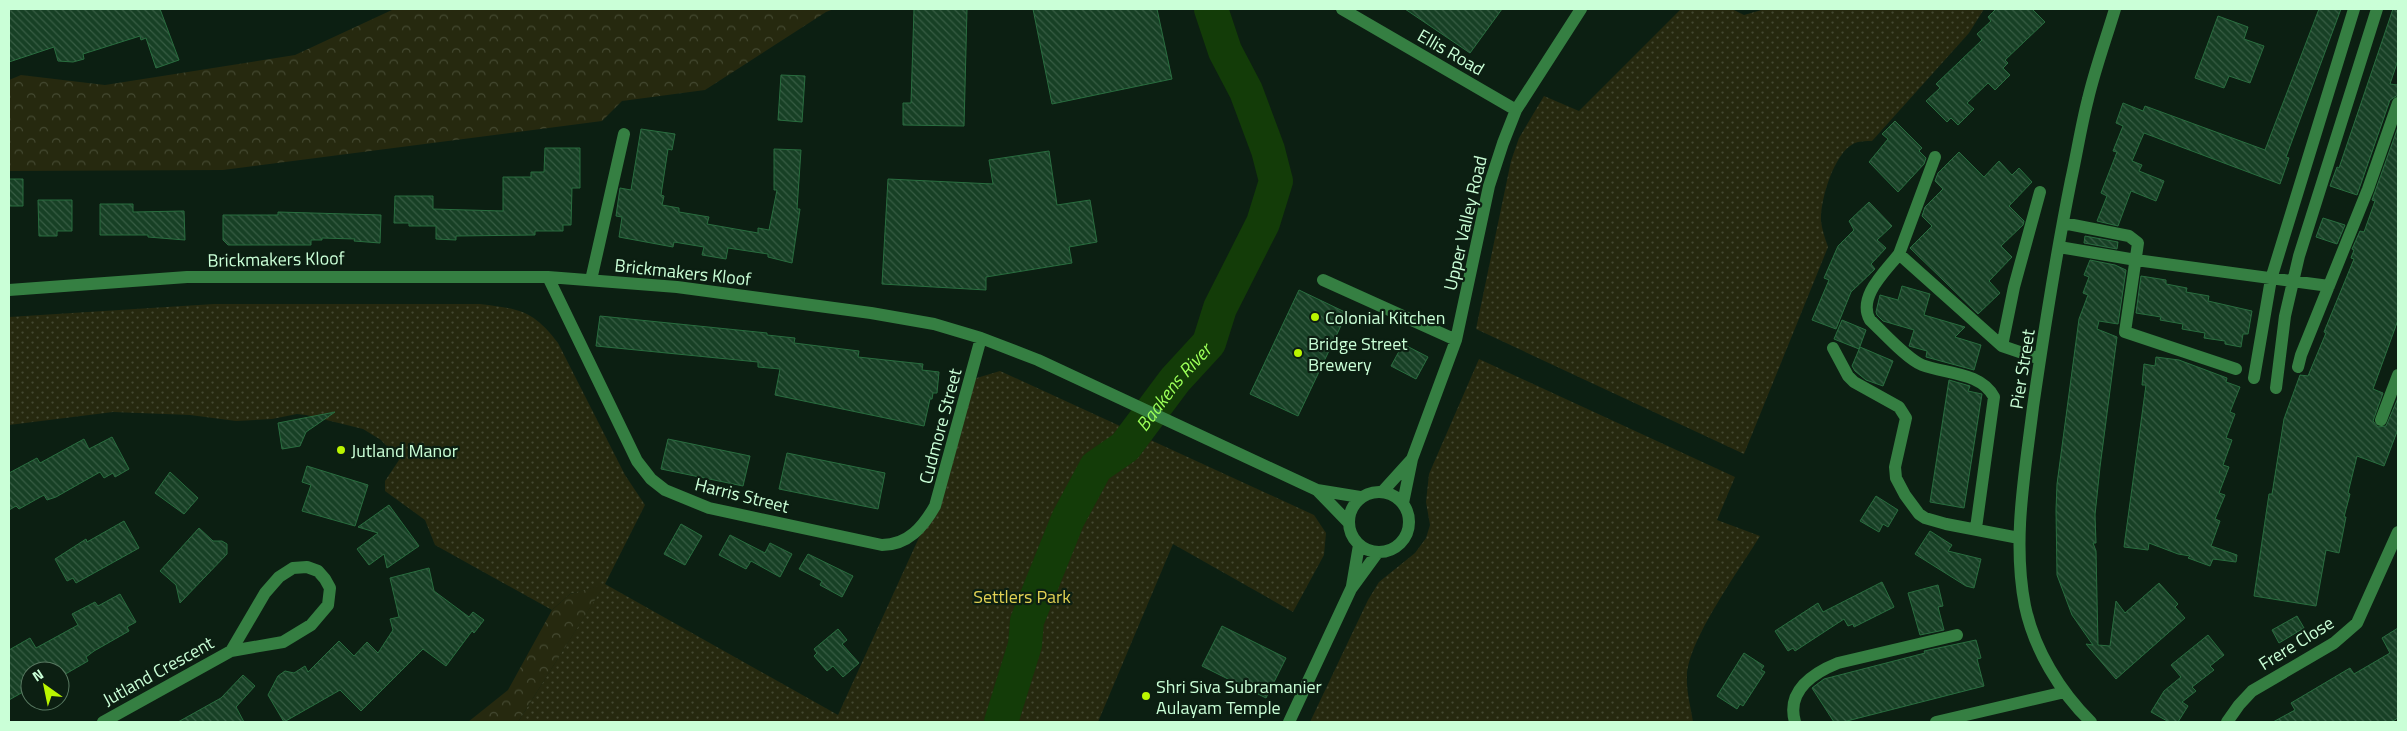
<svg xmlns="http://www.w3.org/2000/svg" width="2407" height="731" viewBox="0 0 2407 731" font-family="'Titillium Web',sans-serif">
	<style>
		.green { fill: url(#green-dots) }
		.forest { fill: url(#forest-crowns) }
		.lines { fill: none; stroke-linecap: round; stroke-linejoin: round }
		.river { stroke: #133c08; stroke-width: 34 }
		.building { fill: url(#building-back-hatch); stroke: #296d3f }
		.minor { stroke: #357f42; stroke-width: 12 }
		.poi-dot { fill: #bbf500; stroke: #0c1f12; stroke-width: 2 }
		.labels { text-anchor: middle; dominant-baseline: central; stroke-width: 4.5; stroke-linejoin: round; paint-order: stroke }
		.street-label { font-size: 18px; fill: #caffd7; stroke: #0c1f12 }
		.poi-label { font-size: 18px; fill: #caffd7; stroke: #0c1f12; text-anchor: start }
		.park-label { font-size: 18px; fill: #e1d153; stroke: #0c1f12 }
		.water-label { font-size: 19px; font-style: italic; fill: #9bff58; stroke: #0c1f12 }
	</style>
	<defs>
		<pattern id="green-dots" width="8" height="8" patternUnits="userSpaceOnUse" patternTransform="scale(1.25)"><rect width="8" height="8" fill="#26290f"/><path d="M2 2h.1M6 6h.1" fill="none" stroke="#444931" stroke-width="1.8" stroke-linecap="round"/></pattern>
		<pattern id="forest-crowns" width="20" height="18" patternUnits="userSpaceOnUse" patternTransform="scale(1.25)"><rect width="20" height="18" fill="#26290f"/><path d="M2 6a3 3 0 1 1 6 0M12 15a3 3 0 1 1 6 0" fill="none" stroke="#444931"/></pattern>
		<pattern id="building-back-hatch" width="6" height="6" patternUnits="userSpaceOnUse" patternTransform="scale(1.25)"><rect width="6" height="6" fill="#174025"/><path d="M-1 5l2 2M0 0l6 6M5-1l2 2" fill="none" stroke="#375d44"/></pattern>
	</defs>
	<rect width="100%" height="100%" fill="#0c1f12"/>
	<!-- green -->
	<path class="green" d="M1681,9H1732L1744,15L1765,9H1984L1969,33L1872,141C1866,141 1858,141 1853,144C1834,154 1820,200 1821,221C1822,230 1825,238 1828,247L1744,454L1476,329L1511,161L1519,138L1544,96L1579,111Z
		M214,304H480C519,309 533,310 558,343L625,475L645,505L605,584L838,715L927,520L970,380L1000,371L1314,515L1326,533L1324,555L1293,612L1173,544L1098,722H518L604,585L570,594L552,610L435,545L425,520L385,491V481L399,460L381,440L363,429L306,415L297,414L272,419L236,421L190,415L113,412L9,425V317Z
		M1479,359L1735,477L1717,520L1760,536C1740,569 1688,640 1687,676C1686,691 1691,708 1693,722H1310L1368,600L1379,582L1415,553L1426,538L1430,525L1426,502L1429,474Z"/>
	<!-- forest -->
	<path class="forest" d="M394,9H834L826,12L705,90L622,101L602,121L223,170L9,171V80L21,75L105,85L295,55Z
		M605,584L518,722H468L508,690L552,610L570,594Z"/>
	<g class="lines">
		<!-- river -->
		<path class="river" id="s1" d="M1001,722L1025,645L1027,621L1068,519L1096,467L1125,447L1175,380L1209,343L1220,308L1263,223L1276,181L1268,150L1246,91L1225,51L1211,9"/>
	</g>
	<!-- building -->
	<path class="building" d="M9,9H160L179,60L156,68L146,38L141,40L140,36L83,54L84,59L73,62L58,61L54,47L9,62Z
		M914,9H967L964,126L903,125V103H911Z
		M1033,9H1157L1172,79L1052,104Z
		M1405,9H1502L1470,53Z
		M1996,9H2032L2045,22L2005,60L2008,63L2003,68L2010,75L1995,90L1988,83L1967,103L1974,109L1958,125L1951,118L1947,122L1926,101L1940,88L1936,84L1982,40L1977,34L1991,21L1988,17Z
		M2319,9H2341L2286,157L2289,158L2280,184L2144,133L2132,161L2142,165L2139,171L2164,181L2156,201L2131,191L2118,226L2097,221L2107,196L2101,193L2117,152L2113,151L2123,126L2116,123L2123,103L2143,111L2145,106L2265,150Z
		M2393,9H2398V60L2390,84L2398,85V95L2390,100L2357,195L2330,186L2337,167L2339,168Z
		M2218,16L2248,27L2244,39L2264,46L2250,83L2229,76L2224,88L2195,78Z
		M781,75L805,76L802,122L778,120Z
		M1895,121L1922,148L1919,151L1926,158L1924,164L1898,192L1869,162L1888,139L1882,134Z
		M2398,127V320L2373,389L2383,393L2373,421L2378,427L2386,426L2398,398V429L2384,466L2357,456L2348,493L2350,494L2344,517H2346L2339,553L2326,550L2316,606L2254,596L2269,494H2272L2284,419L2300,375L2308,376L2326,333L2324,332L2354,259L2351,258L2354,250L2352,249L2360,231L2364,232L2375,201L2372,200Z
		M641,129L675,134L672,150L668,149L661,195L664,196L662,205L679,208V212L709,217L707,224L758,233V228L769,230L777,190H774V149L801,150L797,209H800L792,263L768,257V254L728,248L726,259L702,255L704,247L674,242L673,247L619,237L622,217L616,216L620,188L631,190Z
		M545,148H580V188H572L571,225H563V231H535V235L456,236V240L436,239V226H409V223H394L395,196H433V209L503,211V177H531V172H544Z
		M1049,151L1057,205L1090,200L1097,242L1069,247L1072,263L986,277V290L882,284L888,179L993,184L989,160Z
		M1959,152L1984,177L1999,161L2012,175L2019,168L2032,182L2009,206L2024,221L2023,225L2001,246L2012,257L1989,281L2000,293L1978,314L1910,248L1932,226L1922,216L1925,207L1943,189L1935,181L1938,173Z
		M9,179H23V206H9Z
		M38,200H72V231H57V236H39Z
		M1869,202L1892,226L1877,240L1886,248L1871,264L1875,269L1851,292L1836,329L1812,320L1829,280L1824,278L1838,246L1854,230L1849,221Z
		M100,204H133V212L184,211L185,240L148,237V235H100Z
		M278,212L381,215L380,243L354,241L355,239L322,238V240H311V245H228L223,240V215H278Z
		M2323,218L2345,225L2337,244L2316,237Z
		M2085,236L2118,242L2117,249L2084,243Z
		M2090,260L2115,265L2126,270L2118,324L2099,321L2097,329L2117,337L2100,467L2095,515L2096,543H2093L2096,551L2098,645L2110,646L2116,601L2125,613L2159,583L2178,604L2175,607L2185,618L2116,679L2086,644L2093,645L2072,615L2057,575L2056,510L2057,484L2079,319L2088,295L2083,293L2089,277L2084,275Z
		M2141,276L2166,280V284L2187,288L2186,292L2209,296L2208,301L2252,311L2248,334H2243L2241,347L2225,344V341L2204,338L2205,333L2182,329L2183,324L2160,320L2161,317L2136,313Z
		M1902,286L1930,294L1924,315L1965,327L1955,337L1981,345L1974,370L1926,357L1927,351L1909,346L1914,330L1883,321L1877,315L1876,312L1880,295L1898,300Z
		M1299,290L1347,313L1298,416L1250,394Z
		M600,316L767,333V335L795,338L794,343L859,351L858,357L923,364L922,370L939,372L937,393H933L932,399H930L924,426L775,395L780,369L758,367V362L596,346Z
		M1842,320L1866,330L1859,349L1834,339Z
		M1403,344L1428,357L1416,379L1391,366Z
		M1860,347L1893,361L1883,386L1866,380L1855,371L1852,366Z
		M2156,357L2179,360L2227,378L2226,382L2240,387L2230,412L2235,414L2226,438L2232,440L2223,465L2229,467L2219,493L2225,495L2215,519L2220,521L2211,546L2237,555L2236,562L2213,559L2210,566L2188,558L2190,556L2178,554L2149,543L2148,550L2124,547L2146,385H2142L2144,364L2155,366Z
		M1949,380L1970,386L1968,391L1982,394L1964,508L1930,502Z
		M335,412L306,432L300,446L282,449L278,423Z
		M112,437L129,469L115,477L113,473L104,478L100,472L56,497L47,500L44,495L19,509L16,506L9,510V473L37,458L40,463L84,439L89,449Z
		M668,439L750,456L743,486L661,469Z
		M787,453L885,473L878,509L779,489Z
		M307,466L368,485L355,526L302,511L311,485L302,482Z
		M170,472L198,498L184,514L155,493Z
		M1876,496L1898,510L1888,527L1883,524L1879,532L1860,521Z
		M389,505L419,546L387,568L384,554L369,565L357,549L378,533L358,527Z
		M124,521L139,548L76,583L73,578L67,581L55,559L86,539L87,542Z
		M681,524L702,536L685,565L664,554Z
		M199,528L213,541H222L227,544V554L180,603L176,585L160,571Z
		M1930,531L1952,545L1948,551L1981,559L1974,588L1966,586L1915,554Z
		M730,535L765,553L770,543L792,554L780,577L751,561L746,569L719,555Z
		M808,554L853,576L842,597L820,585L822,581L799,569Z
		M429,568L434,591L469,617L473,612L484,620L474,633L472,631L446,666L423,649L361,711L340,690L284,722L268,695L278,676L285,671L294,673L305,666L308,672L339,641L354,656L367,642L378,653L393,630L390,619L399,617L390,578Z
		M1882,582L1894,607L1854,627L1853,624L1848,626L1844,619L1795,651L1793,648L1788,651L1775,631L1818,603L1823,612Z
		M1938,585L1943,606L1938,607L1944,630L1920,635L1908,593Z
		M120,594L136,622L127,627L129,631L94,651L86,657L88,661L62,676L60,671H30V688L9,700V650L30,638L36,648L78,625L72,614L95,602L98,606Z
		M2297,616L2304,628L2279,643L2272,630Z
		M1222,626L1286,658L1266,698L1202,666Z
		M2398,628V718L2391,722H2273L2295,710L2291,703L2350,668L2354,674L2390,653L2382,638Z
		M838,629L847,640L842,644L859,663L843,677L833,666L827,671L814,656L817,653L814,649Z
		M2208,635L2224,655L2210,666L2214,670L2192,687L2196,691L2182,702L2188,706L2178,722H2169L2151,712L2164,691L2181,677L2171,665Z
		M1976,640L1981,658L1977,659L1984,686L1843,722H1834L1812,688L1824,679L1925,653L1924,651Z
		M1744,653L1764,666L1761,670L1765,672L1743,706L1740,704L1737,709L1717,696Z
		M243,675L255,686L236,707L244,722H178L221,698Z"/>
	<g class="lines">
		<!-- minor -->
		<path class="minor" d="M1342,9L1516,110
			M1935,157L1899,254L2002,346L2040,359
			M2063,223L2129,236L2138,243L2125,332L2236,369
			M2059,247L2136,260L2329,286
			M1899,254C1885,272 1857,297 1870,320C1883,332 1907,359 1922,365C1946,374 1981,372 1994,397L1976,528
			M548,277L637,461L651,479L665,490L709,508L882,545C908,545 923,527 935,506L981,338
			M591,280L624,134
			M1323,280L1456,340
			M9,290L187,277H548L677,287L871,313L934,324L981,338L1038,360L1317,490L1360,497
			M2002,346L2014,287L2040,192
			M1833,348L1848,376L1854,382L1899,407L1906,418L1895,467L1896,478L1905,495L1919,514L1925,518L1946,524L2019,538
			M2298,367L2301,355L2368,189L2398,103
			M2254,378L2271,279L2354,9
			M2276,388L2285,316L2299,256L2377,9
			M2381,420L2398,375
			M1317,490L1348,522
			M1383,491L1412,459
			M1349 522a30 30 0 1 1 60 0a30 30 0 1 1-60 0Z
			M1403,503L1412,459L1456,340L1489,186L1503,143L1516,110L1581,9
			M1352,586L1359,545
			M103,722L231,651L283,642L311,625L328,605L330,588L325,579L318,571L307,567L293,568L279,577L265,593L231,651
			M1289,722L1351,589L1378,552
			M1795,722C1786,691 1813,673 1838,663L1957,635
			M1936,722L2065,692
			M2091,722C2060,692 2034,649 2025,606C2012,540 2025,473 2033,407C2044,331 2056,255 2071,180C2077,153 2081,126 2088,99C2095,69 2106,39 2115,9
			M2227,722L2239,705L2252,691L2334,643L2357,623L2398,532"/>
	</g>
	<!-- markers -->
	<g class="poi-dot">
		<circle cx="1315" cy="317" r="5"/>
		<circle cx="1298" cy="353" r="5"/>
		<circle cx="341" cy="450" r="5"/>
		<circle cx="1146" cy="696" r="5"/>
	</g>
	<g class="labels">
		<!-- street labels -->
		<g class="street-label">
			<text transform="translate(1451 52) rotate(30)">Ellis Road</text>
			<text transform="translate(1465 223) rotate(-77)">Upper Valley Road</text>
			<text transform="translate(276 259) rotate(-1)">Brickmakers Kloof</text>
			<text transform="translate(683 272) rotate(6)">Brickmakers Kloof</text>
			<text transform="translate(2022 369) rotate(-81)">Pier Street</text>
			<text transform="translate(940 426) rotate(-75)">Cudmore Street</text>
			<text transform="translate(742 495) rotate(14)">Harris Street</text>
			<text transform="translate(2296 643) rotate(-32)">Frere Close</text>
			<text transform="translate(158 671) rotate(-29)">Jutland Crescent</text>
		</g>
		<!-- poi labels -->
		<g class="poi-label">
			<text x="1325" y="317">Colonial Kitchen</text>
			<text x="1308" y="343">Bridge Street<tspan x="1308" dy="21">Brewery</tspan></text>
			<text x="351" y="450">Jutland Manor</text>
			<text x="1156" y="686">Shri Siva Subramanier<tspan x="1156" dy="21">Aulayam Temple</tspan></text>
		</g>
		<!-- park labels -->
		<g class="park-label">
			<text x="1022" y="596">Settlers Park</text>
		</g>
		<!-- water labels -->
		<g class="water-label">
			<text stroke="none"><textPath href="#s1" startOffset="386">Baakens River</textPath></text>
		</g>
	</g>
	<!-- border -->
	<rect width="2407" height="731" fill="none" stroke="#caffd7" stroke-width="20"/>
	<!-- north arrow -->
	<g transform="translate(45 686) rotate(327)"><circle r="24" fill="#0c1f12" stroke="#587961"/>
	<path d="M0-4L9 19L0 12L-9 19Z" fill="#bbf500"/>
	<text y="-8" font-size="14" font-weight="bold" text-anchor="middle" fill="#caffd7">N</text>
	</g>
</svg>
